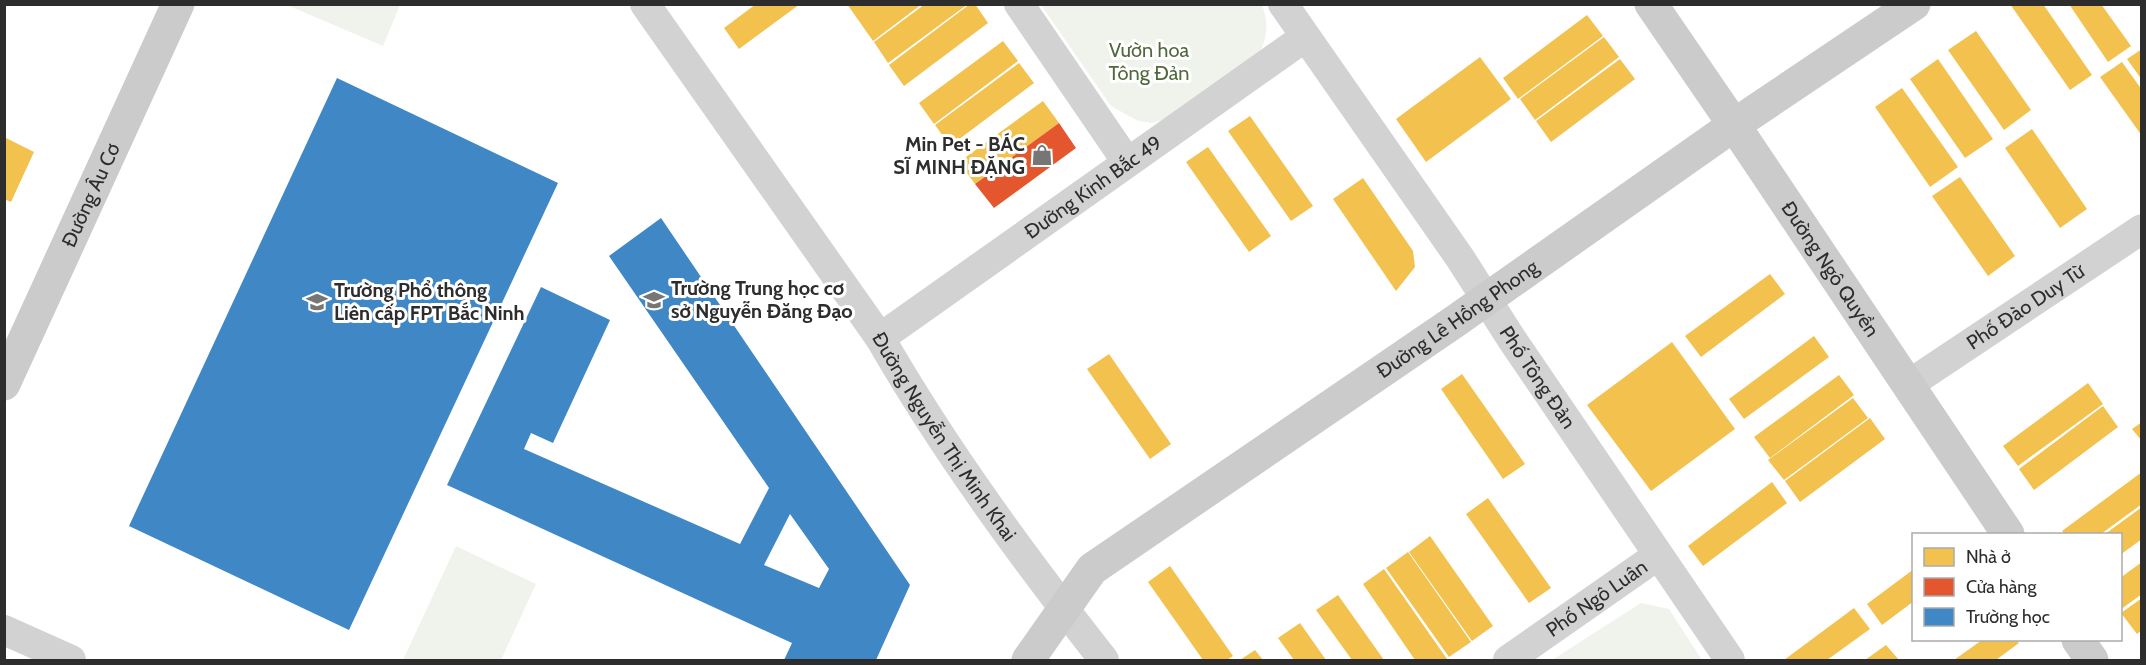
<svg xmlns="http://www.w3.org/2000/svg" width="2146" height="665" viewBox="0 0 2146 665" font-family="Cabin,sans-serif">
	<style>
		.green { fill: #f0f3eb }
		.homes { fill: #f2c14e }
		.shops { fill: #e4572e }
		.schools { fill: #3f88c5; fill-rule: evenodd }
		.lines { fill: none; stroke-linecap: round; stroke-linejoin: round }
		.street { stroke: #d2d2d2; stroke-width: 30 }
		.secondary { stroke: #cbcbcb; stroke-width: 33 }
		.labels { text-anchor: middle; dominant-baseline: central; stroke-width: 6; stroke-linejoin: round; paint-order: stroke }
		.park-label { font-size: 20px; fill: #50683b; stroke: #fff }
		.poi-label { font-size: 20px; font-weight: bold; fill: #2d2d2d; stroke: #fff; text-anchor: start }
		.street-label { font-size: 20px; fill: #2d2d2d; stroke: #fff }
	</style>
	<rect width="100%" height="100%" fill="#fff"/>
	<!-- green -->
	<path class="green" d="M287,5H400L383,46Z
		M1041,5H1262C1268,19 1268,35 1261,50C1256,59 1181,109 1166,119L1152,123L1138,121L1111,106Z
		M456,546L536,584L501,660H403Z
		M1641,603L1669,609L1702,660H1552Z"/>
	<!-- homes -->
	<path class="homes" d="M756,4H800L739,49L724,28Z
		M847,4H922L873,41Z
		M925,4H968L888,63L874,42Z
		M970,4H975L988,23L904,86L889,65Z
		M2010,4H2043L2092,75L2070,90Z
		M2069,4H2101L2131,46L2108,62Z
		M1587,15L1603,36L1518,99L1503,78Z
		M1976,31L2031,110L2004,130L1948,50Z
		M1604,37L1619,57L1535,120L1520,99Z
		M1003,41L1018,61L934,124L919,103Z
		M2142,49V80L2127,59Z
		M1480,57L1511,99L1426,162L1396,119Z
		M1620,59L1635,79L1551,142L1536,121Z
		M1938,59L1993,139L1965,158L1910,79Z
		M2122,62L2142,90V136L2100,77Z
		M1019,63L1034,83L950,146L935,125Z
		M1902,88L1958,167L1930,187L1875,107Z
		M1043,101L1059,123L975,184L959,162Z
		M1250,116L1313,206L1291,221L1228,131Z
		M2032,129L2087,209L2060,228L2005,148Z
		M4,137L34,152L11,202L4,199Z
		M1208,147L1271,236L1249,252L1186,162Z
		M1960,177L2015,256L1988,276L1932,196Z
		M1363,178L1413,251L1415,267L1396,291L1333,199Z
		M1770,274L1785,294L1701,357L1685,336Z
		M1814,336L1829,357L1744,419L1729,399Z
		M1672,342L1735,429L1651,491L1587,405Z
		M1109,354L1171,444L1150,459L1087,369Z
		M1462,374L1525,464L1503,479L1441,389Z
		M1839,375L1854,395L1770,458L1754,437Z
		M2088,383L2103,404L2018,466L2003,446Z
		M1853,398L1868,418L1784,480L1768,460Z
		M2103,406L2118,427L2034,490L2019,469Z
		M1870,418L1885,439L1800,502L1785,481Z
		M2142,422V441L2132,429Z
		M2142,472V504L2101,534H2065L2062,531Z
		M1772,482L1787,503L1703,566L1688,546Z
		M1488,498L1551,588L1529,603L1466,514Z
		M2142,507V539L2120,555V534H2105Z
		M1430,536L1493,626L1472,641L1409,552Z
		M1408,552L1471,642L1449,657L1386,568Z
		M2142,562V594L2120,610V578Z
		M1170,566L1233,656L1227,660H1203L1148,582Z
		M1384,569L1447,659L1445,660H1415L1363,584Z
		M1914,569V601L1882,625L1867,604Z
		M1338,595L1384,660H1352L1316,610Z
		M2142,598V630L2137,634L2121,613Z
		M1854,608L1870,629L1827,660H1784Z
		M1300,623L1326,660H1294L1278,638Z
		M1982,640H2016L2019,643L1996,660H1954Z
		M1886,645L1899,660H1865Z
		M1255,650L1263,660H1240Z"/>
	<!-- shops -->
	<path class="shops" d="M1059,123L1076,148L994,208L975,184Z"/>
	<!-- schools -->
	<path class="schools" d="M337,78L558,183L349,630L129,526Z
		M661,218L910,585L876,660H784L792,643L447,485L541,287L610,320L553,443L531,433L524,449L740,544L769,488L609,256ZM790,514L829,569L819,588L764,565Z"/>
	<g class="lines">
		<!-- street -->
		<g class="street">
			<path id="s1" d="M645,4L880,338C945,451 1023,557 1104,660"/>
			<path d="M1019,4L1127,162"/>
			<path id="s2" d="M1283,4L1460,258L1511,338L1730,660"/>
			<path id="s3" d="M880,338L1305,37"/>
			<path id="s4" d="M1908,385L2142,229"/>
			<path d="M4,630L71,660"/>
			<path id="s5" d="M1508,660L1657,556"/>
		</g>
		<!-- secondary -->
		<g class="secondary">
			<path id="s6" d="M1651,4L1734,125L2008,534"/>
			<path id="s7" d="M4,384L178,4"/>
			<path d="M2078,640L2092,660"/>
			<path id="s8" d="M1028,660L1092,569L1454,322L1734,125L1914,4"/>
		</g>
	</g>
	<!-- icons -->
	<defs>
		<symbol id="shop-bare" viewBox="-9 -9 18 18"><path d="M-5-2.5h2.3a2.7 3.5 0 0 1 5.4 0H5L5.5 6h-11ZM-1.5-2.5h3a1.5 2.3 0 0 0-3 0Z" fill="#767676" stroke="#fff" stroke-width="2.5" paint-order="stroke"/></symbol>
		<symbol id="school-bare" viewBox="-9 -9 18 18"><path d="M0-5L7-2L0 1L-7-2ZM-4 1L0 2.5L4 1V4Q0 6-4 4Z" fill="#767676" stroke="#fff" stroke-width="2.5" paint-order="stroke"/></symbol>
	</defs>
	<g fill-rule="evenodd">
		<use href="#shop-bare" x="1027" y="140" width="30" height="30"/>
		<use href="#school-bare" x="639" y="285" width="30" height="30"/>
		<use href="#school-bare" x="302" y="287" width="30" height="30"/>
	</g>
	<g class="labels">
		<!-- park labels -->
		<g class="park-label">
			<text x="1149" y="50">Vườn hoa<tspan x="1149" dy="23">Tông Đản</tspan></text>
		</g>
		<!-- poi labels -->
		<g class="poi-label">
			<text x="1025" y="144" text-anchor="end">Min Pet - BÁC<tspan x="1025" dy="23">SĨ MINH ĐẶNG</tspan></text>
			<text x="671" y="288">Trường Trung học cơ<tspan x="671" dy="23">sở Nguyễn Đăng Đạo</tspan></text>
			<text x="334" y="290">Trường Phổ thông<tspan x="334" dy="23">Liên cấp FPT Bắc Ninh</tspan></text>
		</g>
		<!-- street labels -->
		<g class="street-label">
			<text stroke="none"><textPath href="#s3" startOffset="261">Đường Kinh Bắc 49</textPath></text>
			<text stroke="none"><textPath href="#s7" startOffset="208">Đường Âu Cơ</textPath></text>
			<text stroke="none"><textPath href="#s6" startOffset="320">Đường Ngô Quyền</textPath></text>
			<text stroke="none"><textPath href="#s4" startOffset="141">Phố Đào Duy Từ</textPath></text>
			<text stroke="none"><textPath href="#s8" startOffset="554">Đường Lê Hồng Phong</textPath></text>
			<text stroke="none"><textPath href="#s2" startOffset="452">Phố Tông Đản</textPath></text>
			<text stroke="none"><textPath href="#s1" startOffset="526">Đường Nguyễn Thị Minh Khai</textPath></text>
			<text stroke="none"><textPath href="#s5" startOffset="108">Phố Ngô Luân</textPath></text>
		</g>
	</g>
	<!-- border -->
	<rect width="2146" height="665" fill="none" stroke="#2d2d2d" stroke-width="12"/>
	<!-- legend -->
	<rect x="1912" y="533" width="210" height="108" fill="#ffffff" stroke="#ababab" stroke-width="1.5"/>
	<rect x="1924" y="548" width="30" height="18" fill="#f2c14e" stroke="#ababab" stroke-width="1.5"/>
	<text x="1966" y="563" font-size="18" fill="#2d2d2d">Nhà ở</text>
	<rect x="1924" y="578" width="30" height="18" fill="#e4572e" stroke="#ababab" stroke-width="1.5"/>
	<text x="1966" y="593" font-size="18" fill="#2d2d2d">Cửa hàng</text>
	<rect x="1924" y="608" width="30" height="18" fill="#3f88c5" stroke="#ababab" stroke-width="1.5"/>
	<text x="1966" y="623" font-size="18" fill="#2d2d2d">Trường học</text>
</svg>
